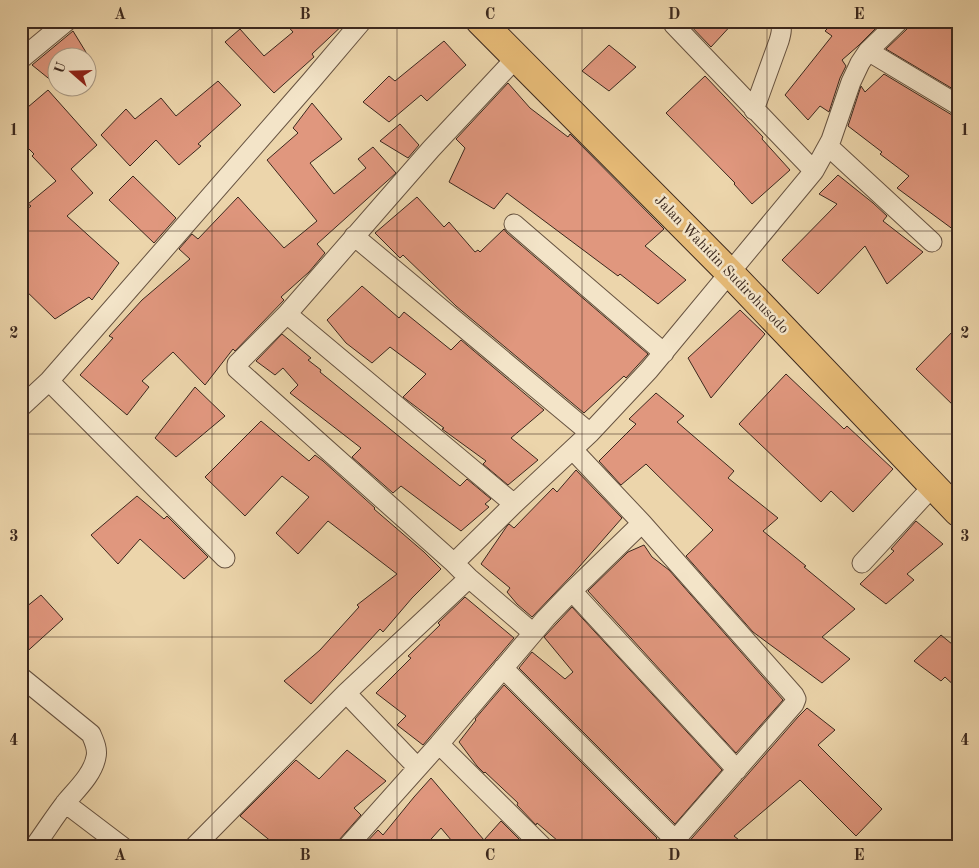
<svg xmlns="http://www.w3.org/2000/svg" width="979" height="868" viewBox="0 0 979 868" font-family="'Old Standard TT',serif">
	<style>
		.building { fill: #e0977e; stroke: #3b281e }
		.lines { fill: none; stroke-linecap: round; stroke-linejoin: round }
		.minor-casing { stroke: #675341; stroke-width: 21 }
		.trunk-casing { stroke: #3b281e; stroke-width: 30 }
		.minor { stroke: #f3e4c8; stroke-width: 19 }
		.trunk { stroke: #e6ba76; stroke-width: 28 }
		.grid { fill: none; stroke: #3b281e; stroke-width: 1; stroke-opacity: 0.55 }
		.labels { text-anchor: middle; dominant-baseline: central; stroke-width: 5; stroke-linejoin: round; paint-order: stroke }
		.street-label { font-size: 15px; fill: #3b281e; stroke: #f3e4c8 }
		.neatline { fill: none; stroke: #3b281e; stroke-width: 2 }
		.grid-label { font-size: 16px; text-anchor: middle; font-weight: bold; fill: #3b281e }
	</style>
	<rect width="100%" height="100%" fill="#ecd5ab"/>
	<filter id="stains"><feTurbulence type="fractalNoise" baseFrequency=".004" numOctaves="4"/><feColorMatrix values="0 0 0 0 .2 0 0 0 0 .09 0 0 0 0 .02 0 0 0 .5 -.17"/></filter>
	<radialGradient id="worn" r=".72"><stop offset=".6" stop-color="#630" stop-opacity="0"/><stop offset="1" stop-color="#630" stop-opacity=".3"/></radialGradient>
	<!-- building -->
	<path class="building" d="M283,21H347L312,54L314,57L274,93L225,42L240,29L264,56L293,32Z
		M686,21H735L711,47Z
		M835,21H883L858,46L842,60L846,66L840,78L829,112L820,106L808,120L785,95L832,36L825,31Z
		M910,21H958V92L886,49L907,29L910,25Z
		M73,31L92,62L88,66V58H58V86L32,65Z
		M444,41L466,65L427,101L421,95L389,122L363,102L389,76L395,81Z
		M609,45L636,67L609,91L582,71Z
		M884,74L952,115L958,116V233L897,188L909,176L880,154L882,152L848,126L861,86L865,92Z
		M705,76L763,137L762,139L790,170L752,204L734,184L735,183L666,113Z
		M218,81L241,105L198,144L201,146L179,165L156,140L130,166L101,135L126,109L135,119L161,98L176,116Z
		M508,83L530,108L568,137L570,134L664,229L645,246L686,280L658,304L620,274L618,276L507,193L494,209L449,182L465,148L456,139Z
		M48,90L97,145L71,169L93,193L67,216L119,263L92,300L89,297L55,319L21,286V214L31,206L28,204L56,181L32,156L34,154L21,141V113Z
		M312,103L342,139L310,163L334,194L366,168L358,159L373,147L396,173L317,244L325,253L309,272L281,297L284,300L235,351L233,349L205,385L173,352L142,381L149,387L127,415L80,375L113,338L109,336L142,300L190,259L179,249L192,234L198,239L238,197L284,248L317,221L267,160L298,133L293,128Z
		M400,124L419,145L408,158L380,141Z
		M838,175L873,203L887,216L883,221L923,252L887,284L865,246L818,294L782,260L837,204L819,194Z
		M133,176L176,218L154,243L109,200Z
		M417,197L444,227L449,222L475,252L478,250L480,252L504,229L507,233L648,354L626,378L624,376L584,413L456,306L403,255L400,258L375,233Z
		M362,286L399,318L404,312L451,350L461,340L544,410L511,438L538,460L508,485L483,464L486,461L442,429L444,428L403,397L426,374L390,347L372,363L346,343L327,320Z
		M740,310L765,334L711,398L688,358Z
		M958,326V410L916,369Z
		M282,334L311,358L308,360L321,370L320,372L460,486L467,479L491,499L485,504L489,507L461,531L401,486L393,493L352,457L361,448L290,393L298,385L283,368L275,375L256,361Z
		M786,374L844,429L847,426L893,469L853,512L831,491L821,502L739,424Z
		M195,387L225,416L176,457L155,438Z
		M656,393L684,416L677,422L734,471L728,478L778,518L763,531L806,566L804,567L855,609L822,637L850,659L822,683L753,632L686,556L713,530L646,464L621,485L599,461L636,424L629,419Z
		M261,421L309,461L315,455L323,461L375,508L374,509L424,552L441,569L412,598L383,632L380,629L311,704L284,681L320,650L359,607L357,605L397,574L328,521L298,554L276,533L309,497L282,476L245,516L205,477Z
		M576,470L622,518L572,575L532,617L517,604L507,592L510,588L481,564L507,526L509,524L514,528L553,488L557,492Z
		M137,496L164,519L167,516L208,557L184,579L140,539L118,564L91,535Z
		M916,521L943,544L907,574L914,580L886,604L860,584L894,551L891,549Z
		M644,545L652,557L669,570L783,700L736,753L588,591L628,552Z
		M41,595L63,619L21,657V611Z
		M465,597L514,638L423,745L397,725L406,716L376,693L411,658L408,656L440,625L438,623Z
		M572,607L722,770L675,824L519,668L532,652L565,679L573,672L544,637Z
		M941,635L958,649V689L945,677L941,681L914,661Z
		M504,685L657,838L649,847H565L537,823L536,825L517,805L518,803L485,772L484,773L477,766L459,742L476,720L475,719Z
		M807,708L835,730L818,745L882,809L856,836L800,780L734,836L748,847H689L686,845L798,717Z
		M347,750L386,781L354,808L361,815L339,840L336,847H278L240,816L296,760L319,779Z
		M431,778L484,840L501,821L521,841L515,847H457L441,828L424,847H362L378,830L383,835L414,797Z"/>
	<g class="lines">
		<defs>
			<path id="minor" d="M868,51L958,105
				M516,58L431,149L287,314L237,364V369L454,563L469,578L533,633
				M21,59L67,21
				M754,110L779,41C781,34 783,28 779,21
				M828,146L932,242
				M814,171L831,140L851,82L860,63L868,51L899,21
				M514,224L664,353
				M354,236L590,433
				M287,314L514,504
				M49,381L225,558
				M21,407L49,381L311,81L362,21
				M573,450L642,523L794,695L796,699L794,704L669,847
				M454,563L514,504L590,433L649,370L814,171L674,25L672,21
				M862,563L933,486
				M572,591L737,770
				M503,668L675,840
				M21,677L91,734C94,741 98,749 96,757C93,774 77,789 66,802C55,816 45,832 34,847
				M346,693L417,767
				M439,744L543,847
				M65,803L123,847
				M194,847L346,693L469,578
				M347,847L439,744L546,618L572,591L642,523"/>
			<path id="trunk" d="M480,21L730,273L958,512"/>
		</defs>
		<!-- minor casing -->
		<use href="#minor" class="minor-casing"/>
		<!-- trunk casing -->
		<use href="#trunk" class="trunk-casing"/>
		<!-- minor -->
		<use href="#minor" class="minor"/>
		<!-- trunk -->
		<use href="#trunk" class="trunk"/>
	</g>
	<!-- grid -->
	<path class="grid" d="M212,21V847M397,21V847M582,21V847M767,21V847M21,231H958M21,434H958M21,637H958"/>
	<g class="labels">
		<!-- street labels -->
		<g class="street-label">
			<text transform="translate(721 265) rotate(46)">Jalan Wahidin Sudirohusodo</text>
		</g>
	</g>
	<!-- margin -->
	<rect width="979" height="868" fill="none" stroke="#ecd5ab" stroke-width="55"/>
	<!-- north arrow -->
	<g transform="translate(72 72) rotate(290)"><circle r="24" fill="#f3e4c8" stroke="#a99984"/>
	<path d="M0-4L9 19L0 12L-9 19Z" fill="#8f2418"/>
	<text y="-8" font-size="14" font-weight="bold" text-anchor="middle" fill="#3b281e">U</text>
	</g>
	<rect x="28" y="28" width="924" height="812" class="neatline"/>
	<g class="grid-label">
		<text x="120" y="19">A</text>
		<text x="305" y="19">B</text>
		<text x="490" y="19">C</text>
		<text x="674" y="19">D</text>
		<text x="859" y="19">E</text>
		<text x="14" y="135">1</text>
		<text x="965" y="135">1</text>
		<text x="14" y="338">2</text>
		<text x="965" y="338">2</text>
		<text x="14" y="541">3</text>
		<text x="965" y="541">3</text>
		<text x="14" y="745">4</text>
		<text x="965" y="745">4</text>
		<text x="120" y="860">A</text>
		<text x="305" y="860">B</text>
		<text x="490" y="860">C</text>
		<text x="674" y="860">D</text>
		<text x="859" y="860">E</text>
	</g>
	<rect width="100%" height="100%" filter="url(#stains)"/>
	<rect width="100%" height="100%" fill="url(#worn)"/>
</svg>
